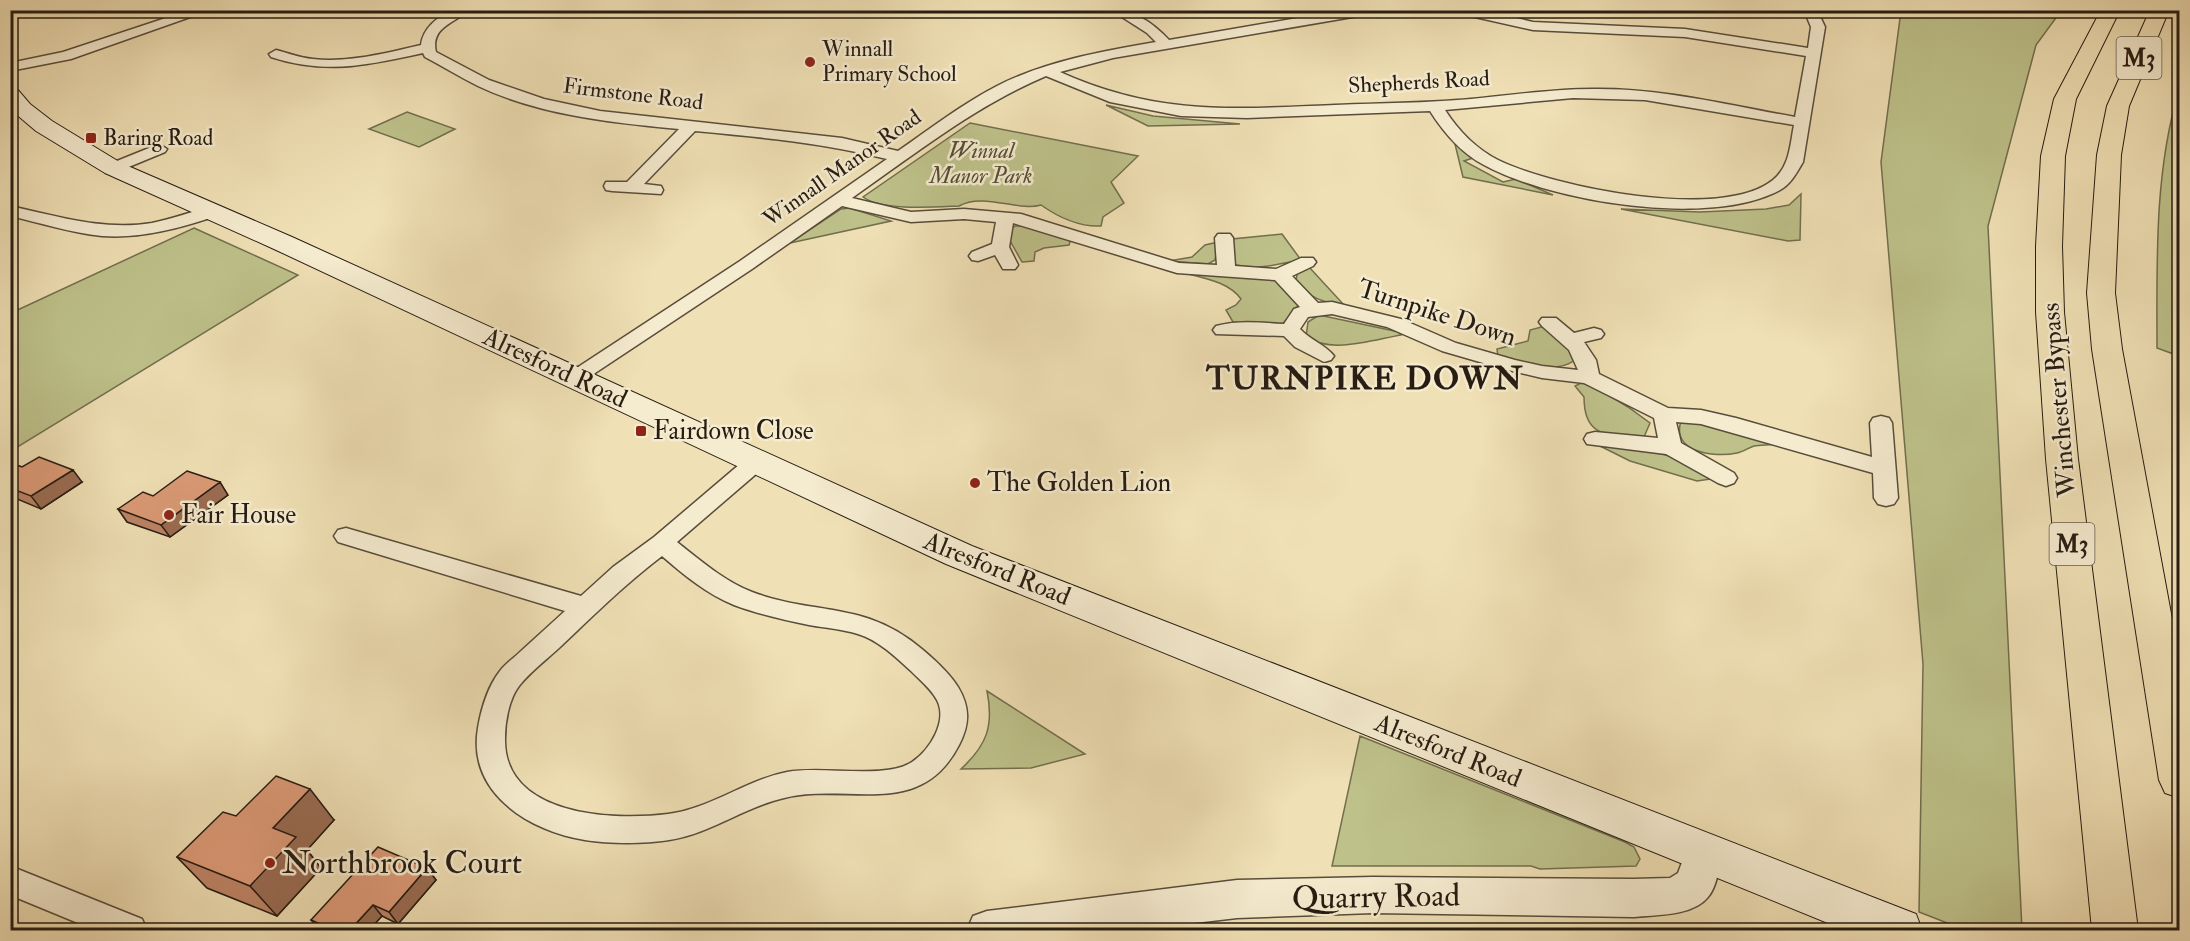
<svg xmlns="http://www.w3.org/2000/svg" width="2190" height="941" viewBox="0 0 2190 941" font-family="'IM FELL Double Pica',serif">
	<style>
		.green { fill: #bec18a; stroke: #726e4e; stroke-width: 1.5 }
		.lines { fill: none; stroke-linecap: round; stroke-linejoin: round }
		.minor-casing { stroke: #584d3b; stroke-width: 3 }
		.tertiary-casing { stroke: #584d3b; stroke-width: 3 }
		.secondary-casing { stroke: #261c12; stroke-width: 2 }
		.motorway-casing { stroke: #261c12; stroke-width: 2 }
		.minor { fill: #f5ebcf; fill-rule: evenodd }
		.tertiary { fill: #f5ebcf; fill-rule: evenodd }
		.secondary { fill: #f5ebcf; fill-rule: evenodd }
		.motorway { fill: #f0e0b5; fill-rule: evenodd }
		.wall { fill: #bd8466; stroke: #261c12; stroke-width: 1.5 }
		.shaded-wall { fill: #9a6c53; stroke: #261c12; stroke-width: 1.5 }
		.building { fill: #dc9a77; stroke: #261c12; stroke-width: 1.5 }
		.poi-dot { fill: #8f2418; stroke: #f5ebcf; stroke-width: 2 }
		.labels { text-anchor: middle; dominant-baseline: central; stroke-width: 5; stroke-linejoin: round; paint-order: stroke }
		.far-poi-label { font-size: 22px; fill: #261c12; stroke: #f5ebcf; text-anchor: start }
		.far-street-label { font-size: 22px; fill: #261c12; stroke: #f5ebcf }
		.far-park-label { font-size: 22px; font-style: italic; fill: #544e36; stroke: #f5ebcf }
		.shield { fill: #f5ebcf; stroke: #645a4b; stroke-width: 1.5 }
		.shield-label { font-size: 24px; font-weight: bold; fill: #261c12 }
		.street-label { font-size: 26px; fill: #261c12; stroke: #f5ebcf }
		.poi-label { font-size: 26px; fill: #261c12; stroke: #f5ebcf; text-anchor: start }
		.district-label { font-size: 32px; font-weight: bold; letter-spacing: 1.5px; fill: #261c12; stroke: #f5ebcf }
		.near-poi-label { font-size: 32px; fill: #261c12; stroke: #f5ebcf; text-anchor: start }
		.near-street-label { font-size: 32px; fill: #261c12; stroke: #f5ebcf }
	</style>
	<rect width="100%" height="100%" fill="#f0e0b5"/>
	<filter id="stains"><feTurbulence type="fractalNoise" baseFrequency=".00333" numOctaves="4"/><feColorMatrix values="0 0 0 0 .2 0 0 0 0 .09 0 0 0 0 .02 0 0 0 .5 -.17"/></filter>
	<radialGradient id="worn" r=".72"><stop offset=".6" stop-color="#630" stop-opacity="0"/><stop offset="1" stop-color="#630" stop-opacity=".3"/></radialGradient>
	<!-- green -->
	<path class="green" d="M1901,11H2061L2036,45L1988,226L2022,930H1965L1919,912L1923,664L1881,162Z
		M2179,90L2180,275L2174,319L2179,356L2157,348C2157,262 2154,173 2179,90Z
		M1106,105L1153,116L1240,124L1148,126Z
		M407,112L455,129L419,147L369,129Z
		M970,123L1138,156L1111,182L1124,203L1103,217L1101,226C1080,227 1058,217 1041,205C1019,212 983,192 959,206C934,207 883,211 863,197Z
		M1455,144L1476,157L1464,161L1503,182L1516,179L1553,195L1463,177Z
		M1801,194L1800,240L1788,241L1621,209L1700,212L1766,209L1789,205Z
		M850,208L891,221L790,243L841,209Z
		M1015,226H1023L1071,239L1069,245L1044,248L1035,252L1034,261L1022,262L1009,239V231Z
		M194,228L298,275L11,451V313Z
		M1282,234L1301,260C1279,264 1255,271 1233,264L1232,239Z
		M1218,242L1215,260L1208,264L1169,261L1192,257L1205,245Z
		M1309,267L1345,306C1323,302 1309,299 1296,280L1298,270Z
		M1181,272L1271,277C1284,283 1292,294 1298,306L1280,327L1233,322L1226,310L1236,305L1241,299C1228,281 1202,278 1181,272Z
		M1319,315L1399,332L1401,335C1372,340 1332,354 1306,337L1308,322Z
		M1545,326L1578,355C1566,378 1518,361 1498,357L1497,349L1528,341L1530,330Z
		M1585,381L1628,407L1650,423L1644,437C1610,434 1584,440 1584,397L1575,386Z
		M1703,420L1777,444C1770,445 1762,445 1754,446C1748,448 1743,452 1737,453C1714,458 1671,452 1681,421Z
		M1600,446L1647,450L1688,461L1717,478L1697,481L1630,461Z
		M987,691L1085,754L1031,768L961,769C987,745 994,726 987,691Z
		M1360,736L1625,842L1634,847L1640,859L1636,866L1540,869L1531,866H1332Z"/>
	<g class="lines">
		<defs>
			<path id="minor" d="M190,10H210L71,59L10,71V63L63,52Z
				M451,10H469C455,23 430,27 436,52L489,80L544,99L600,111L842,138L898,151C930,129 962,104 997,86C1046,61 1103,51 1156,42L1147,33L1111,10C1135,10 1153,23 1169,40L1344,10H1376L1370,14L1113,58L1060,72C1158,116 1231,109 1335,105C1381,103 1426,103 1471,99C1512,95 1552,89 1593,89C1661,88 1728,105 1795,117L1806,56L1685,37L1533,30L1457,13L1456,10H1482L1533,22L1685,29L1808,48L1811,27L1804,10H1817L1825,27L1803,162C1797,172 1791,184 1780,190C1710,228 1552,202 1484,165C1461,153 1444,133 1430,111L1247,118L1181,116L1110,102L1046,76C975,106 915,154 852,198L911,212L964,209L1021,214L1179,263L1217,265L1215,238L1218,234H1230L1233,238L1235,266L1276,269L1301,258H1313L1316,262L1313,266L1292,276L1318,303L1332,302L1401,319L1456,343L1515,360L1542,366L1578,370L1569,350L1542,326L1539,322L1542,318H1556L1574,333L1594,328L1601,330L1604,334L1601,338L1584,342L1596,360L1599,374L1668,408L1701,410L1736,418L1872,457L1870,423L1873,418L1881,416L1889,418L1892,423L1898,498L1894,504L1886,506L1878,504L1874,498L1873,473L1701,424L1676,422L1681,443L1734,473L1737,478L1734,483L1726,486L1718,483L1666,454L1587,444L1584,439L1587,434L1595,432L1658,438L1654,418L1584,383L1542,378L1504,369L1442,351L1387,327L1332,314L1308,317L1300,329C1310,340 1326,345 1334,356L1331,360L1324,362L1295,347L1284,336L1216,334L1213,330L1216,326C1238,320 1261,323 1284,324L1294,309L1300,307L1275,280L1177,273L1013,223L1009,247L1018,265L1015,269H1003L995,255L978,261L972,260L969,256L972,252L992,244L996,222L964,219L911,222L842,206L752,269L583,381L576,383L569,381L566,377L569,373L740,261L887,159C824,143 760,137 695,131L644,184L661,186L663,190L661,194L612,191L606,190L604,186L606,182H627L679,129C612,123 539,115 478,86C460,77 442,66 425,57L423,53C368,65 326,75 271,57L269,54L276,50C288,53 300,58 313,59C349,63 386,53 421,45C423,28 437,18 451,10ZM1573,98L1645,100L1794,125C1790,145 1790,166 1773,180C1722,222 1553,187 1498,160C1476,149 1458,130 1445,110Z
				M159,144L167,149L165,152L119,171L113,173L105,168L107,165Z
				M10,206C58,216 103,231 152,223C172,219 190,212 210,207L216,208L219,212L216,216C180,228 141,239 102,236C71,233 41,223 10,216Z
				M755,456L763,458L766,463L763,468L677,542C701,561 724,581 752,592C816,616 865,600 923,650C936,661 949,673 958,687C970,707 970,724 959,745C920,821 848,782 784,798C744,807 710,834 669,840C645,844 609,844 585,840C529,831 467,793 478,728C481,710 488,686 500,671C505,664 514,658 520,652C535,638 550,625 565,611L338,542L334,536L338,530L346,528L581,596L613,567L654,537L747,458ZM662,556C684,575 707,594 734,605C758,614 784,620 809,625C825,628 842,629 858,634C878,640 896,657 911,671C920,680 931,689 937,700C948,721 930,750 912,762C885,780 821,765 787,772C746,780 710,809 668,814C612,821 503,816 505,738C505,722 509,699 519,686C530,672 546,660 559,648C593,616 625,584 662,556Z
				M10,866L142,919L147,930H95L10,895Z"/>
			<path id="tertiary" d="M1704,836L1718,841L1723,853C1719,866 1717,887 1708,897C1693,916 1655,915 1633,917L1373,913L1237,918L1135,930H967L973,916L987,911L1237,880L1373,877L1633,879L1670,878L1678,873L1690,841Z"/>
			<path id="secondary" d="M10,89L18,90L30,104L52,121L121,163L292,237L972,546L1916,914L1922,930H1845L946,564L274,249L105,173L36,131L10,109Z"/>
			<path id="motorway" d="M2101,10H2120L2076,99L2065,156L2062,246L2064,312L2078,459L2138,930H2092L2046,459L2036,312V246L2041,156L2054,99Z
				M2150,10H2169L2129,106L2121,155L2115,293L2122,349L2180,662V798L2165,793L2159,780L2092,349L2087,293L2097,155L2107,106Z"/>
		</defs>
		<!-- minor casing -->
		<use href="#minor" class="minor-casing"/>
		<!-- tertiary casing -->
		<use href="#tertiary" class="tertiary-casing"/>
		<!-- secondary casing -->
		<use href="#secondary" class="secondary-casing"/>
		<!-- motorway casing -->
		<use href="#motorway" class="motorway-casing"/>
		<!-- minor -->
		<use href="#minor" class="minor"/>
		<!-- tertiary -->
		<use href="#tertiary" class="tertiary"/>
		<!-- secondary -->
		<use href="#secondary" class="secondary"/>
		<!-- motorway -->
		<use href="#motorway" class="motorway"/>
	</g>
	<!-- wall -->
	<path class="wall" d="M10,463L22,467L82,482L41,509L10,496Z
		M228,495L170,537L127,522L118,509Z
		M236,816L334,820L307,850L321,868L277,916L207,888L177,857Z
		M427,868L436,880L398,924L382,916L369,930H320L311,920Z"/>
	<!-- shaded-wall -->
	<path class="shaded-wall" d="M73,470L82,482L41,509L31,496Z
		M220,482L228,495L170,537L161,525Z
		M310,789L334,820L307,850L321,868L277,916L250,886L273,828Z
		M427,868L436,880L398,924L389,912Z
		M373,905L382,916L369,930H350Z"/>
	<!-- building -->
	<path class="building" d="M39,457L73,470L31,496L10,488V463L22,467Z
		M187,471L220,482L161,525L118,509L143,492L153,496Z
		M276,776L310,789L273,828L296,837L250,886L177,857L223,812L236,816Z
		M378,847L427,868L389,912L373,905L350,930H334L311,920Z"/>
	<!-- markers -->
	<g class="poi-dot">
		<circle cx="810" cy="62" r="6"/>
		<rect x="85" y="132" width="12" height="12" rx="3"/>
		<rect x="635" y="425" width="12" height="12" rx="3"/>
		<circle cx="975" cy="483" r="6"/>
		<circle cx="169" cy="515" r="6"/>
		<circle cx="270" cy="863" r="6"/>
	</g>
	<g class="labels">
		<!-- far-poi labels -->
		<g class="far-poi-label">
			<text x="822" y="49">Winnall<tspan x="822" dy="25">Primary School</tspan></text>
			<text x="103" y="138">Baring Road</text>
		</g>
		<!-- far-street labels -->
		<g class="far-street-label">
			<text transform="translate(1419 82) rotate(-3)">Shepherds Road</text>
			<text transform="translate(633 94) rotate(7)">Firmstone Road</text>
			<text transform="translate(842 168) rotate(-35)">Winnall Manor Road</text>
		</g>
		<!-- far-park labels -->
		<g class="far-park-label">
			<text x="981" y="151">Winnal<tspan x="981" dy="25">Manor Park</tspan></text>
		</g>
		<!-- shield labels -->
		<g class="shield">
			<rect x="2116.5" y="37" width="45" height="42" rx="4.5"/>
			<rect x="2049.5" y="523" width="45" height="42" rx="4.5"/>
		</g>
		<g class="shield-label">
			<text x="2139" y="58">M3</text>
			<text x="2072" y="544">M3</text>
		</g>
		<!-- street labels -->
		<g class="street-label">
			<text transform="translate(1437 313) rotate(18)">Turnpike Down</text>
			<text transform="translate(555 368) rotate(25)">Alresford Road</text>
			<text transform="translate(2059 400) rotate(-95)">Winchester Bypass</text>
			<text transform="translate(997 569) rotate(22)">Alresford Road</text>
			<text transform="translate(1448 751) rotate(22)">Alresford Road</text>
		</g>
		<!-- poi labels -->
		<g class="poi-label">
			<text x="653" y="431">Fairdown Close</text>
			<text x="987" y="483">The Golden Lion</text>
			<text x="181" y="515">Fair House</text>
		</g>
		<!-- district labels -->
		<g class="district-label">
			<text x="1365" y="379">TURNPIKE DOWN</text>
		</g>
		<!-- near-poi labels -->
		<g class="near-poi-label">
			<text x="282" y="863">Northbrook Court</text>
		</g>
		<!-- near-street labels -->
		<g class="near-street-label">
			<text transform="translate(1376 897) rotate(-1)">Quarry Road</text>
		</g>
	</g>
	<!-- margin -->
	<rect width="2190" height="941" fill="none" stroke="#f0e0b5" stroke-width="36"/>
	<rect x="12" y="12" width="2166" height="917" fill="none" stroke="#261c12" stroke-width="3"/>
	<rect x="18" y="18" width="2154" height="905" fill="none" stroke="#261c12" stroke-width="1.5"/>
	<rect width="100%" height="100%" filter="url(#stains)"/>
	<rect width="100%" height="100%" fill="url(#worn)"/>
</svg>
